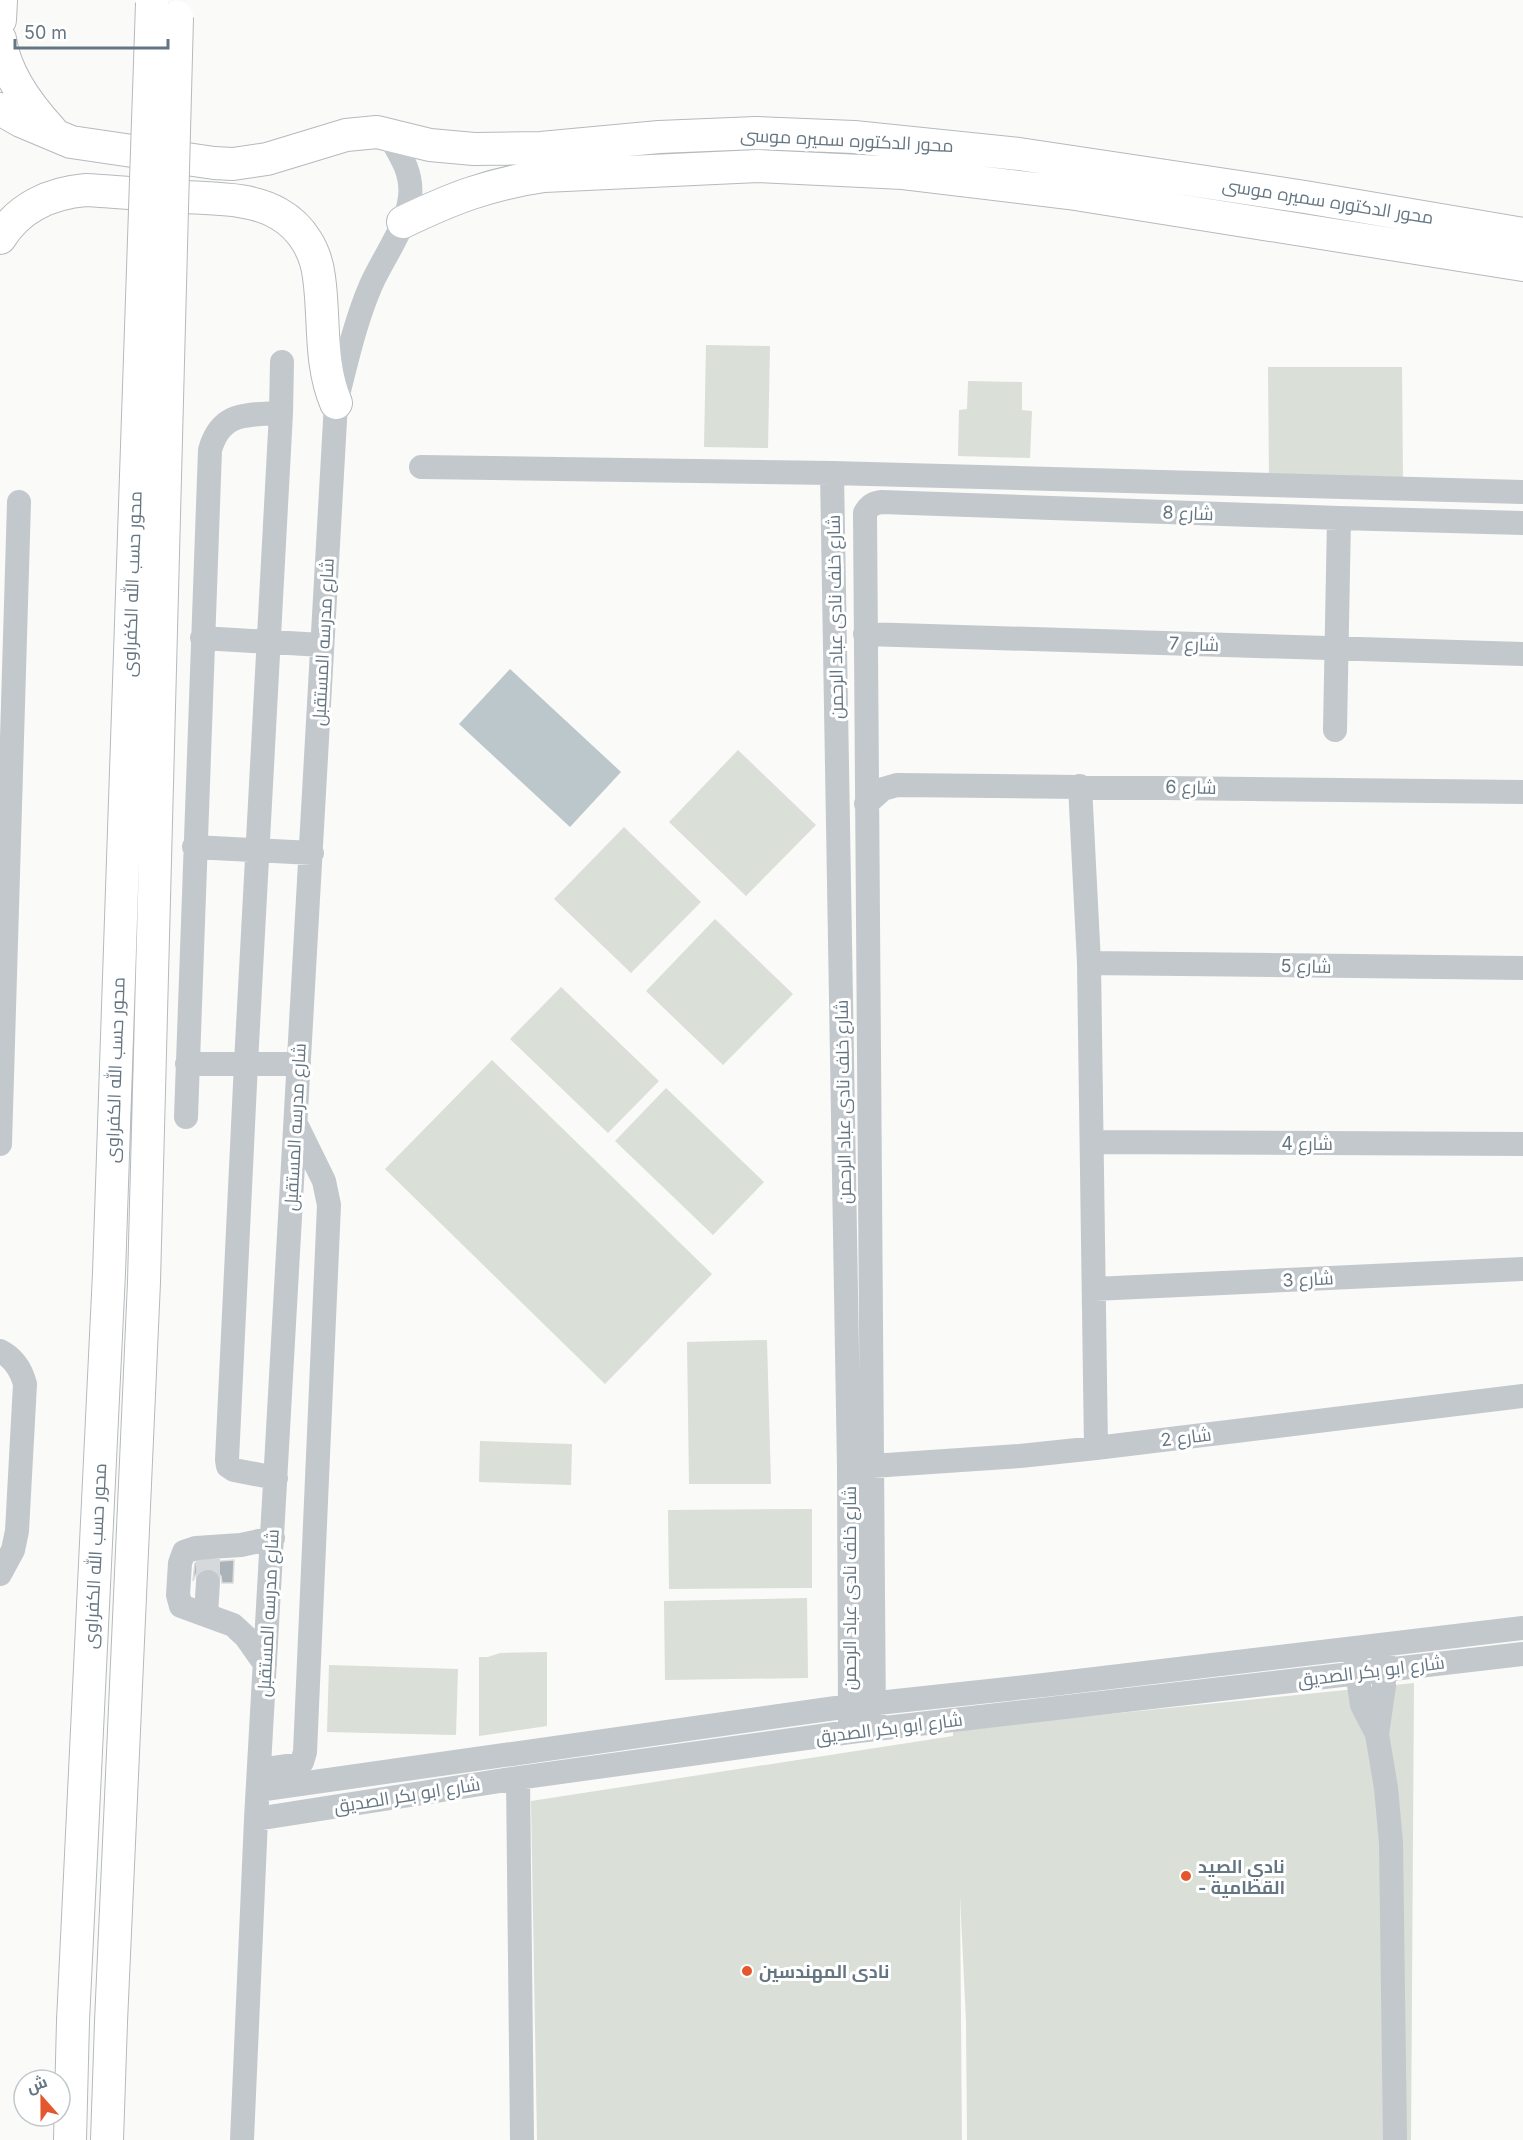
<svg xmlns="http://www.w3.org/2000/svg" width="1523" height="2140" viewBox="0 0 1523 2140" font-family="Inter,Cairo,sans-serif">
	<style>
		.green { fill: #dadfd7 }
		.water { fill: #bbc7cb }
		.building { fill: #aab3b9; stroke: #dcdcda; stroke-width: 1.5 }
		.lines { fill: none; stroke-linecap: round; stroke-linejoin: round }
		.minor-tunnel { stroke: #d5d9db; stroke-width: 24; stroke-dasharray: 24 12; stroke-linecap: butt }
		.major-casing { stroke: #b5babe; stroke-width: 34 }
		.minor { stroke: #c3c8cc; stroke-width: 24 }
		.major { stroke: #fff; stroke-width: 32 }
		.major-bridge-casing { stroke: #b5babe; stroke-width: 34; stroke-linecap: butt }
		.major-bridge { stroke: #fff; stroke-width: 32 }
		.poi-dot { fill: #e4572e; stroke: #fff; stroke-width: 2 }
		.labels { text-anchor: middle; dominant-baseline: central; stroke-width: 6; stroke-linejoin: round; paint-order: stroke }
		.street-label { font-size: 18px; fill: #657683; stroke: #fff }
		.poi-label { font-size: 18px; font-weight: bold; fill: #657683; stroke: #fff; text-anchor: start }
	</style>
	<rect width="100%" height="100%" fill="#fafaf8"/>
	<!-- green -->
	<path class="green" d="M706,345L770,346L768,448L704,447Z
		M1268,367H1402L1403,482H1269Z
		M968,381L1022,382V410L1032,411L1030,458L958,456L959,410L967,409Z
		M738,750L816,825L746,896L669,822Z
		M624,827L701,902L631,973L554,899Z
		M715,919L793,994L723,1065L646,991Z
		M561,987L659,1081L608,1133L510,1039Z
		M492,1060L712,1274L605,1384L385,1169Z
		M666,1088L764,1182L713,1235L615,1141Z
		M767,1340L771,1484H689L687,1342Z
		M480,1441L572,1444L571,1485L479,1482Z
		M812,1509V1588L669,1589L668,1510Z
		M807,1598L808,1678L665,1680L664,1601Z
		M547,1652V1726L479,1736V1657H488L500,1653Z
		M329,1665L458,1669L456,1735L327,1732Z
		M1414,1683L1411,2140H967L966,2021L960,1896L962,2140H537L531,1801L953,1736V1730Z"/>
	<!-- water -->
	<path class="water" d="M510,669L621,772L570,827L459,724Z"/>
	<!-- building -->
	<path class="building" d="M234,1560L233,1583H222L221,1576L216,1570L208,1568L202,1569L196,1574L193,1581L195,1563Z"/>
	<g class="lines">
		<!-- minor-tunnel -->
		<path class="minor-tunnel" d="M208,1582V1559"/>
		<defs>
			<path id="major" d="M0,20L1,0
				M0,39C5,73 28,105 51,130
				M0,109L21,121L71,142L214,163L233,164L267,159L346,135L377,132L430,145L474,149L541,148L659,137L756,133L854,137L1019,154L1305,197L1523,234
				M403,222C453,198 489,184 544,176L758,166L903,173L1069,193L1523,265
				M0,238C19,207 51,193 86,190C119,192 152,195 186,197C216,199 253,198 279,214C302,227 316,251 319,277C325,319 319,363 336,403
				M70,2140L73,2021
				M107,2140L111,2022"/>
		</defs>
		<!-- major casing -->
		<use href="#major" class="major-casing"/>
		<!-- minor -->
		<path class="minor" d="M421,467L832,473L1523,492
			M832,473L849,1468L850,1722
			M865,634L1523,654
			M202,638L322,645
			M1335,730L1339,518
			M1080,786L1089,963L1096,1448
			M866,804L883,789L897,785L1523,792
			M194,847L312,853
			M1089,963L1523,968
			M187,1064H299
			M186,1117L210,450C221,411 247,415 281,413
			M1092,1142L1523,1144
			M0,1144L19,502
			M1094,1289L1523,1269
			M0,1351C14,1358 21,1369 25,1384L17,1531L13,1550L0,1574
			M857,1467L1020,1456L1096,1448L1523,1396
			M276,1478L234,1470L228,1466L227,1460L246,1063L281,413L282,362
			M206,1615L208,1582
			M1355,1658L1362,1705L1377,1734L1386,1788L1391,1843L1395,2140
			M265,1664L246,1637L233,1625L181,1606L178,1595L180,1563L184,1552L196,1548L241,1545L273,1538
			M874,1729L865,513C869,506 873,503 882,502L1339,518L1523,523
			M1377,1734L1384,1686L1383,1653
			M259,1770L299,1764L302,1762L305,1752L329,1205L324,1181L297,1126
			M518,1778L522,2140
			M258,1790L850,1706L1044,1685L1523,1628
			M256,1819L518,1778L850,1732L1523,1654
			M242,2140L256,1819L336,403C346,363 355,322 371,285C383,258 407,226 410,197C413,173 400,154 388,134"/>
		<!-- major -->
		<use href="#major" class="major"/>
		<defs>
			<path id="major-bridge" d="M73,2021L109,1273L152,3
				M111,2022L144,1282L177,17"/>
		</defs>
		<!-- major-bridge casing -->
		<use href="#major-bridge" class="major-bridge-casing"/>
		<!-- major-bridge -->
		<use href="#major-bridge" class="major-bridge"/>
	</g>
	<!-- markers -->
	<g class="poi-dot">
		<circle cx="1186" cy="1876" r="6"/>
		<circle cx="747" cy="1971" r="6"/>
	</g>
	<g class="labels">
		<!-- street labels -->
		<g class="street-label">
			<text transform="translate(847 140) rotate(3)">محور الدكتوره سميره موسى</text>
			<text transform="translate(1328 201) rotate(9)">محور الدكتوره سميره موسى</text>
			<text transform="translate(1188 513) rotate(2)">شارع 8</text>
			<text transform="translate(132 584) rotate(-88)">محور حسب الله الكفراوى</text>
			<text transform="translate(835 617) rotate(-91)">شارع خلف نادى عباد الرحمن</text>
			<text transform="translate(323 642) rotate(-87)">شارع مدرسه المستقبل</text>
			<text transform="translate(1194 644) rotate(2)">شارع 7</text>
			<text transform="translate(1191 787) rotate(1)">شارع 6</text>
			<text transform="translate(1306 966) rotate(1)">شارع 5</text>
			<text transform="translate(115 1070) rotate(-88)">محور حسب الله الكفراوى</text>
			<text transform="translate(843 1102) rotate(-91)">شارع خلف نادى عباد الرحمن</text>
			<text transform="translate(295 1127) rotate(-87)">شارع مدرسه المستقبل</text>
			<text x="1307" y="1143">شارع 4</text>
			<text transform="translate(1308 1279) rotate(-3)">شارع 3</text>
			<text transform="translate(1186 1437) rotate(-7)">شارع 2</text>
			<text transform="translate(95 1556) rotate(-87)">محور حسب الله الكفراوى</text>
			<text transform="translate(849 1588) rotate(-90)">شارع خلف نادى عباد الرحمن</text>
			<text transform="translate(268 1613) rotate(-87)">شارع مدرسه المستقبل</text>
			<text transform="translate(1371 1671) rotate(-7)">شارع ابو بكر الصديق</text>
			<text transform="translate(889 1728) rotate(-7)">شارع ابو بكر الصديق</text>
			<text transform="translate(407 1795) rotate(-9)">شارع ابو بكر الصديق</text>
		</g>
		<!-- poi labels -->
		<g class="poi-label">
			<text x="1198" y="1866">نادي الصيد<tspan x="1198" dy="21">- القطامية</tspan></text>
			<text x="759" y="1971">نادى المهندسين</text>
		</g>
	</g>
	<!-- north arrow -->
	<g transform="translate(42 2098) rotate(339)"><circle r="28" fill="#ffffff" stroke="#c1c8cd" stroke-width="1.5"/>
	<path d="M0-4.5L10 22L0 15L-10 22Z" fill="#e4572e"/>
	<text y="-9" font-size="16" font-weight="bold" text-anchor="middle" fill="#657683">ش</text>
	</g>
	<!-- scale -->
	<path d="M15 39v9h153v-9" fill="none" stroke="#657683" stroke-width="3"/>
	<text x="24" y="39" font-size="18" fill="#657683" stroke="#ffffff" stroke-width="4.5" paint-order="stroke">50 m</text>
</svg>
